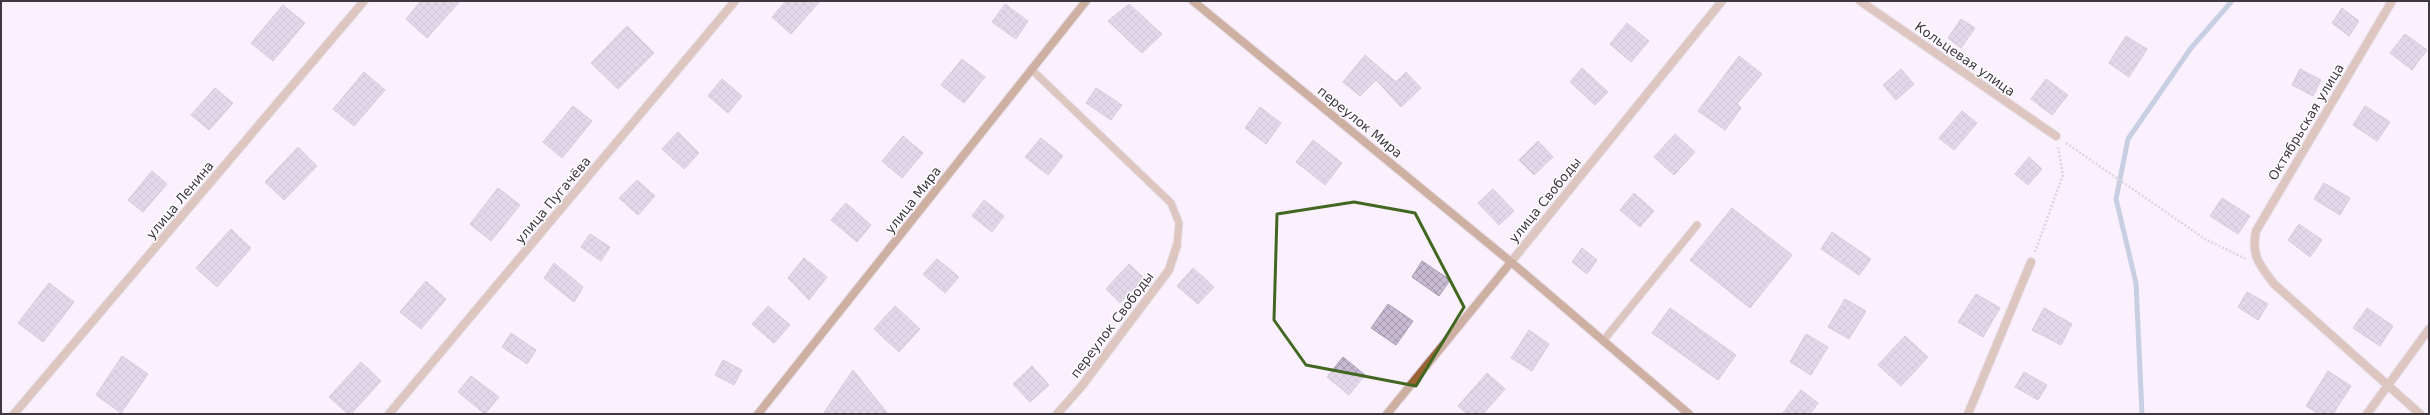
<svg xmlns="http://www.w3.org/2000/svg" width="2430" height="415" viewBox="0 0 2430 415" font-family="'DejaVu Sans',sans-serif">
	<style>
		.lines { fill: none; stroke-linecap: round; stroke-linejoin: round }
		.stream { stroke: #8ea7c3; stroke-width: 5 }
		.building { fill: url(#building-cross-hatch); stroke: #a99db3 }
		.lane-casing { stroke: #d4cbd8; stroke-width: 9 }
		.street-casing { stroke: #d4cbd8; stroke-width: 10 }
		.secondary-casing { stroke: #d4cbd8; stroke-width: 10 }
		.path { stroke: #bcb3bf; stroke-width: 2.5; stroke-dasharray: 2 2; stroke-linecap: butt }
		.lane { stroke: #ba9374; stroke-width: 7 }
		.street { stroke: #ba9374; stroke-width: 8 }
		.secondary { stroke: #9a6334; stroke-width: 8 }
		.marked { fill: none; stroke: #416721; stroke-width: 3; stroke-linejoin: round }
		.labels { text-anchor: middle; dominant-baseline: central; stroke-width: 3; stroke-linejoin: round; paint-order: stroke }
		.street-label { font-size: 13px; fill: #3e3841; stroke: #fff }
	</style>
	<defs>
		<pattern id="building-cross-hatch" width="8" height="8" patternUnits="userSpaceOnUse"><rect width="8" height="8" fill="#c7bad2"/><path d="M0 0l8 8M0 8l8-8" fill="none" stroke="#a398ac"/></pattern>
	</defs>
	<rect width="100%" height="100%" fill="#faf0fe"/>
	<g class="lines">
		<!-- stream -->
		<path class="stream" d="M2142,414L2136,283L2116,199L2128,139L2191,48L2232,1"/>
	</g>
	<!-- building -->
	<path class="building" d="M421,1H460L427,38L406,19Z
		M786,1H820L791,34L772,17Z
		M1005,4L1028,21L1016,39L992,22Z
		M1129,4L1162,34L1142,53L1108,21Z
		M283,5L305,23L273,61L251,43Z
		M2342,8L2359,21L2349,36L2332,23Z
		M1961,19L1975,28L1961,48L1948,38Z
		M1627,23L1649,41L1631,62L1610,44Z
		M627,26L654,53L618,89L591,63Z
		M2405,34L2427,50L2412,70L2390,53Z
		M2126,36L2147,49L2129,77L2109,63Z
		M1365,55L1396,82L1406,72L1421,88L1401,107L1376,80L1360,96L1343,82Z
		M1739,56L1762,74L1737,104L1741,108L1725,130L1698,111Z
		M962,59L985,77L964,103L941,85Z
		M1582,68L1608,92L1595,105L1570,82Z
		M1901,69L1914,84L1896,100L1883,85Z
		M2300,69L2321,80L2313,96L2292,85Z
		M364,72L385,90L354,126L333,109Z
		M722,79L742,96L728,113L708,96Z
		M2046,79L2068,95L2052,115L2031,99Z
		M215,88L233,103L209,130L191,115Z
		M1096,88L1122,105L1111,120L1086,103Z
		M573,106L592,121L562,158L543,142Z
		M2365,106L2390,122L2377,141L2353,125Z
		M1260,107L1281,123L1266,144L1245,128Z
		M1962,111L1977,123L1954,150L1939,138Z
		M678,132L699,153L684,169L662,149Z
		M1675,134L1695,152L1674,175L1654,157Z
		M903,136L923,153L902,178L882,161Z
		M1041,138L1063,156L1048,175L1025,157Z
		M1313,140L1342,163L1325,185L1296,162Z
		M1538,141L1553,157L1534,175L1519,160Z
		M298,147L317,166L284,200L265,182Z
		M2029,157L2042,169L2028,185L2015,174Z
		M152,171L167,184L143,212L128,200Z
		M637,180L655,196L638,215L619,198Z
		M2324,183L2350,198L2340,215L2314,199Z
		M498,188L520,205L491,241L470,224Z
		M1493,189L1514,211L1499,225L1478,203Z
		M1634,193L1654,211L1640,227L1620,210Z
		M2222,198L2250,216L2238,234L2210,216Z
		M984,200L1004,216L992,232L972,216Z
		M846,203L871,225L857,242L831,220Z
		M1732,208L1792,255L1750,308L1690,260Z
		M2299,224L2322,240L2310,257L2288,240Z
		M231,229L251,248L217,287L196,268Z
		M1832,232L1871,259L1859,275L1821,249Z
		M590,234L610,247L601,261L581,247Z
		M1582,248L1597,260L1587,274L1572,262Z
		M804,258L827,277L809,300L788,278Z
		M937,259L959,277L945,293L923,274Z
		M1422,261L1450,280L1439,296L1412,277Z
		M554,263L583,287L574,302L544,278Z
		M1129,264L1144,278L1120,303L1106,289Z
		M1193,268L1214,287L1198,304L1177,286Z
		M426,281L446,299L421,329L400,312Z
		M49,283L74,302L43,342L18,323Z
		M2247,292L2268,304L2258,320L2238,307Z
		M1976,294L2000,308L1983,337L1958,322Z
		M1845,299L1866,311L1849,339L1828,327Z
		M1388,304L1413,321L1396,345L1371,328Z
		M768,306L790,325L774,343L752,324Z
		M895,306L920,329L899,352L874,329Z
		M1670,308L1736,355L1718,380L1652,333Z
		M2044,308L2072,324L2061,345L2032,330Z
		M2367,308L2393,326L2380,346L2353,328Z
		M1529,330L1549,344L1532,371L1511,358Z
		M511,333L536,350L527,364L502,347Z
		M1806,334L1828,347L1811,375L1790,362Z
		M1905,336L1928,357L1901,386L1878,365Z
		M122,356L148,374L121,413L96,395Z
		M1343,357L1365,375L1349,395L1327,377Z
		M723,360L742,370L734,385L715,375Z
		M361,362L381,381L351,414H348L329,397Z
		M1032,366L1049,385L1030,402L1013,384Z
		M853,370L888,414H823Z
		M2328,371L2351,386L2333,414H2319L2306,406Z
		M2024,372L2047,385L2038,400L2015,387Z
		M1487,373L1505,389L1483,414H1467L1458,406Z
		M471,376L499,397L485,414L458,392Z
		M1801,390L1818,403L1810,414H1782Z"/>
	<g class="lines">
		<defs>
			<path id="lane" d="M1031,69L1171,203L1179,223L1177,245
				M1603,341L1697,225"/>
			<path id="street" d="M1860,1L2056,136
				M2392,1L2256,231C2251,256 2259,264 2274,284L2420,414
				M1511,262L1722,1
				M14,414L364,1
				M389,414L735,1
				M1057,414L1081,387L1169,270L1177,245
				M1968,414L2031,262
				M2367,414L2429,329"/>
			<path id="secondary" d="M1193,1L1511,262L1689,414
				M758,414L1086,1
				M1387,414L1511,262"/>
		</defs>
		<!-- lane casing -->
		<use href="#lane" class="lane-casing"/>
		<!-- street casing -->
		<use href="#street" class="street-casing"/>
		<!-- secondary casing -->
		<use href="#secondary" class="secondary-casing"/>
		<!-- path -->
		<path class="path" d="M2066,143L2205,239L2246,259
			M2035,252L2063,175L2058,147"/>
		<!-- lane -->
		<use href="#lane" class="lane"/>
		<!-- street -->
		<use href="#street" class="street"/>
		<!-- secondary -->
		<use href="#secondary" class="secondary"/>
	</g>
	<!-- marked area -->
	<path d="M0 0H2430V415H0ZM1354,202L1415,213L1464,307L1416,386L1306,365L1274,320L1277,214Z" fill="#faf0fe" fill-opacity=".55" fill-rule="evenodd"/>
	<path class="marked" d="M1354,202L1415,213L1464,307L1416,386L1306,365L1274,320L1277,214Z"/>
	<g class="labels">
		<!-- street labels -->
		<g class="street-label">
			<text transform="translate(1965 59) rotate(35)">Кольцевая улица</text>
			<text transform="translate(1360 122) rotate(39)">переулок Мира</text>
			<text transform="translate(2306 122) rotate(-59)">Октябрьская улица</text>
			<text transform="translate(180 200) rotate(-50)">улица Ленина</text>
			<text transform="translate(553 200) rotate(-50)">улица Пугачёва</text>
			<text transform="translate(913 200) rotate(-52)">улица Мира</text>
			<text transform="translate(1545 200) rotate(-51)">улица Свободы</text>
			<text transform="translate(1112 325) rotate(-53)">переулок Свободы</text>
		</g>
	</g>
	<!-- border -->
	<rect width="2430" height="415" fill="none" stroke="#3e3841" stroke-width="4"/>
</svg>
